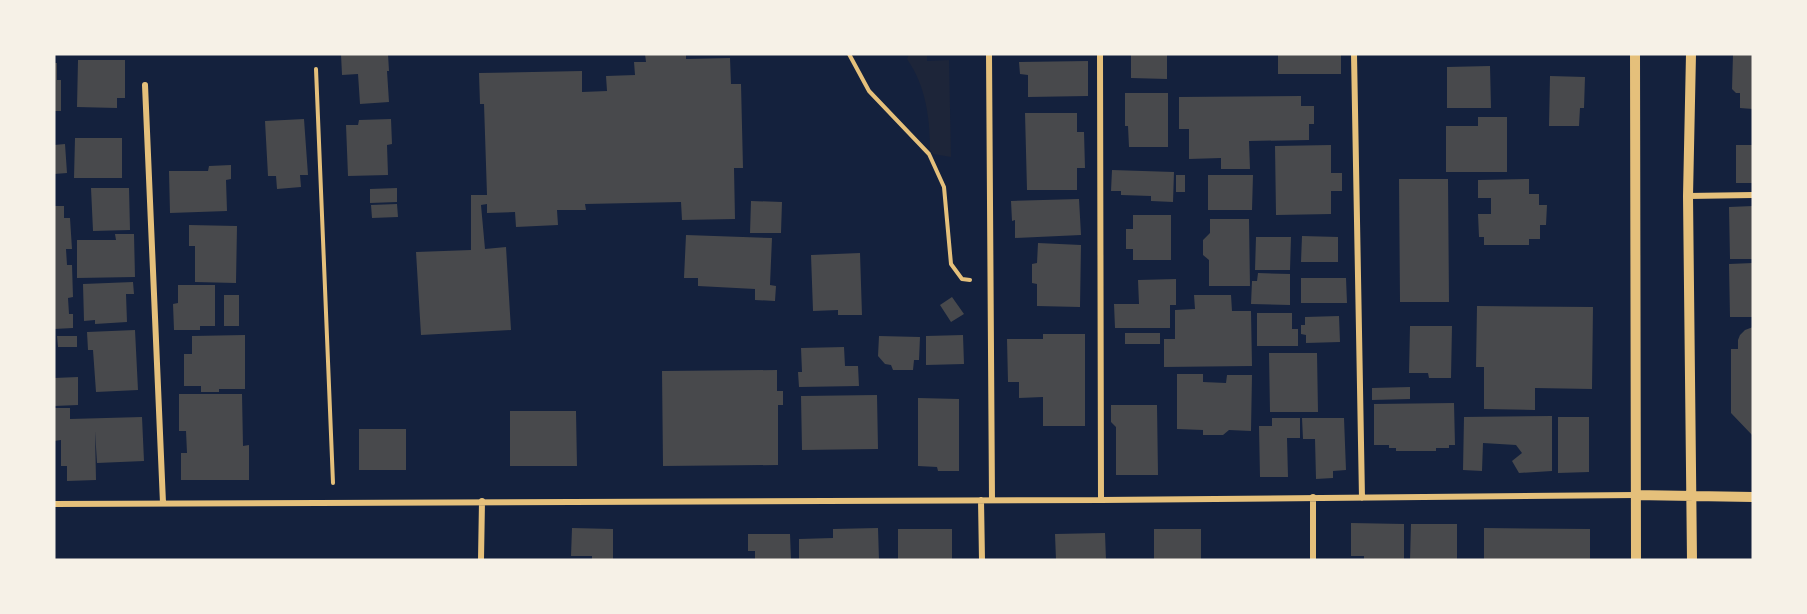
<svg xmlns="http://www.w3.org/2000/svg" width="1807" height="614" viewBox="0 0 1807 614" font-family="'Space Grotesk',sans-serif">
	<style>
		.green { fill: #1d2539 }
		.building { fill: #48494c }
		.lines { fill: none; stroke-linecap: round; stroke-linejoin: round }
		.path { stroke: #e5c07b; stroke-width: 4 }
		.minor { stroke: #e5c07b; stroke-width: 6 }
		.tertiary { stroke: #e5c07b; stroke-width: 10 }
	</style>
	<rect width="100%" height="100%" fill="#14213d"/>
	<!-- green -->
	<path class="green" d="M909,54H927V61L949,60L951,157L933,154L930,150C930,119 926,86 907,59Z"/>
	<!-- building -->
	<path class="building" d="M341,54H388L389,71H387L389,102L360,104L358,74L342,75Z
		M645,54H686V59L730,58L731,84H741L743,168H734L735,219L682,220L681,202L585,204L586,210H557L558,225L516,227L515,212L487,213V204L481,205L485,249L506,247L511,330L421,335L416,252L471,250V195H487L484,104H480L479,73L582,71V92L607,91L606,76L635,75L634,62H646Z
		M1131,54H1167V79L1131,78Z
		M1278,54H1341V74H1278Z
		M1733,54H1753V109L1740,108V93H1736L1732,89Z
		M78,60H125V98H117V108L77,107Z
		M1088,61V96L1028,97V75L1020,74L1019,62Z
		M54,63H57V80H61V111H54Z
		M1490,66L1491,108H1447V67Z
		M1550,76L1585,77L1584,108H1580L1579,126H1549Z
		M1125,93H1168V147H1129L1128,126H1125Z
		M1301,96V106H1314V124H1309V140L1249,141L1250,169H1221V158L1189,159V129H1179V97Z
		M1025,113H1077V132H1084L1085,168H1077V190H1027Z
		M1478,117H1507V172H1446V126H1478Z
		M304,119L308,175H300L301,187L277,189L276,176H268L265,121Z
		M391,119L392,144L387,145L388,175L348,176L346,125H358L359,120Z
		M75,138H122V178H74Z
		M65,144L67,173L54,174V145Z
		M1331,145V173H1342V191H1331V214L1276,215L1275,146Z
		M1736,145H1753V183H1736Z
		M231,165V179L226,180L227,211L170,213L169,171H208L209,166Z
		M1112,170L1174,172L1173,202L1151,201V196L1121,195V191H1111Z
		M1176,175H1185V192H1176Z
		M1208,175H1253L1252,210H1208Z
		M1399,179H1448L1449,302H1400Z
		M1529,179V194H1539V205H1547L1546,225H1540V239H1529V245H1484V237H1479L1478,214H1491V198H1478V180Z
		M91,188H129L130,230L93,231Z
		M397,188V202L370,203V189Z
		M1079,199L1081,235L1015,238V220L1012,221L1011,201Z
		M751,201L782,202L781,233H750Z
		M397,204L398,217L372,218L371,205Z
		M54,206H64V218H70L72,249H66L67,265H72L73,297L68,298L69,314H73V328L54,329Z
		M1753,206V259H1730L1729,207Z
		M1133,215H1171V260H1133V249H1126V229H1133Z
		M1210,219H1249L1250,286H1209V260L1203,255V240L1210,233Z
		M189,225L237,226L236,283L195,282V246H189Z
		M115,234H134L135,277L77,278V240H116Z
		M686,235L772,238L770,285L776,286L775,301L755,300V289L698,286V278H684Z
		M1302,236L1338,237V262H1301Z
		M1256,237H1291L1290,270H1255Z
		M1038,243L1081,245L1080,307L1037,306V284L1032,283V264L1037,263Z
		M860,253L862,315H838V310L813,311L811,255Z
		M1753,263V317H1730L1729,264Z
		M1258,273L1290,274V305L1251,304L1252,281H1257Z
		M1301,278H1346L1347,303H1301Z
		M1176,279V305H1170V328H1115L1114,304H1139L1138,280Z
		M133,282L134,294H126L127,322L95,324V320L84,321L83,284Z
		M178,285H215V326H200V330H174L173,304L178,303Z
		M224,295H239V326H224Z
		M1194,295H1231L1232,311H1251L1252,366L1164,367V339H1175V310L1195,309Z
		M952,297L964,314L951,322L940,305Z
		M1477,306L1593,307L1592,389L1535,388V410L1484,409V367H1476Z
		M1257,313H1292V329H1298V346H1257Z
		M1339,316L1340,342L1306,343V335L1301,334V325H1305V317Z
		M1410,326H1452L1451,378H1429L1428,373H1409Z
		M1753,327V436L1731,413V349H1738V340L1740,335L1745,330Z
		M135,330L138,390L96,392L93,350H88L87,332Z
		M1125,333H1160V344H1125Z
		M1043,334H1085V426H1043V397L1019,398V382H1008L1007,339H1043Z
		M245,335V389H219V392H201V386H184V354H192V336Z
		M963,335L964,364L926,365V336Z
		M57,336H77V347H58Z
		M879,336L920,337L919,360H914L913,370H893L891,365L885,364L878,356Z
		M844,347L845,366H858L859,386L799,387L798,372H802L801,348Z
		M1269,353H1317L1318,412H1270Z
		M777,370V391H783V405H778V465L663,466L662,371Z
		M1177,374H1203V382L1226,383L1227,375H1252L1251,431L1229,430L1223,435H1203V430L1177,429Z
		M78,377V405L54,406V378Z
		M1410,387V399L1372,400V388Z
		M179,394H242L243,446L249,445V480H181V453H187L186,431H179Z
		M877,395L878,449L802,450L801,396Z
		M918,398L959,399V471H938L937,467L918,466Z
		M1454,403L1455,445H1449V448H1436V451H1396V448H1389V445H1374V404Z
		M1111,405H1157L1158,475H1116V427L1111,422Z
		M54,408H70V419L142,417L144,461L97,463L95,431L96,480L67,481V466H61V440L54,441Z
		M510,411H576L577,466H510Z
		M1552,416V471L1519,473L1512,461L1522,453L1516,445L1483,443L1482,471L1463,470L1464,417Z
		M1558,417H1589V472L1558,473Z
		M1272,418H1300V438H1287L1288,477H1260L1259,426H1272Z
		M1302,418H1344L1346,470L1333,471V478L1316,479L1315,439H1303Z
		M359,429H406V470H359Z
		M1351,523L1404,524V560H1364V556H1351Z
		M1411,524H1457V560H1410Z
		M572,528L613,529V560H592V556H571Z
		M878,528L879,560H799V539L833,538V529Z
		M1484,528L1590,529V560H1484Z
		M898,529H952V560H898Z
		M1154,529H1201V560H1154Z
		M1105,533L1106,560H1056L1055,534Z
		M748,534H790L791,560H755V551H748Z"/>
	<g class="lines">
		<!-- path -->
		<path class="path" d="M849,54L869,91L929,154L944,187L951,264L962,279L970,280
			M316,69L333,483"/>
		<!-- minor -->
		<path class="minor" d="M989,54L992,499
			M1100,54L1101,500
			M1354,54L1362,498
			M145,85L163,503
			M1688,196L1753,195
			M1313,497V560
			M981,500L982,560
			M54,504L1101,500L1635,495
			M481,560L482,501"/>
		<!-- tertiary -->
		<path class="tertiary" d="M1635,54L1636,560
			M1691,54L1688,196L1692,560
			M1635,495L1753,497"/>
	</g>
	<!-- border -->
	<rect width="1807" height="614" fill="none" stroke="#f6f1e7" stroke-width="111"/>
</svg>
